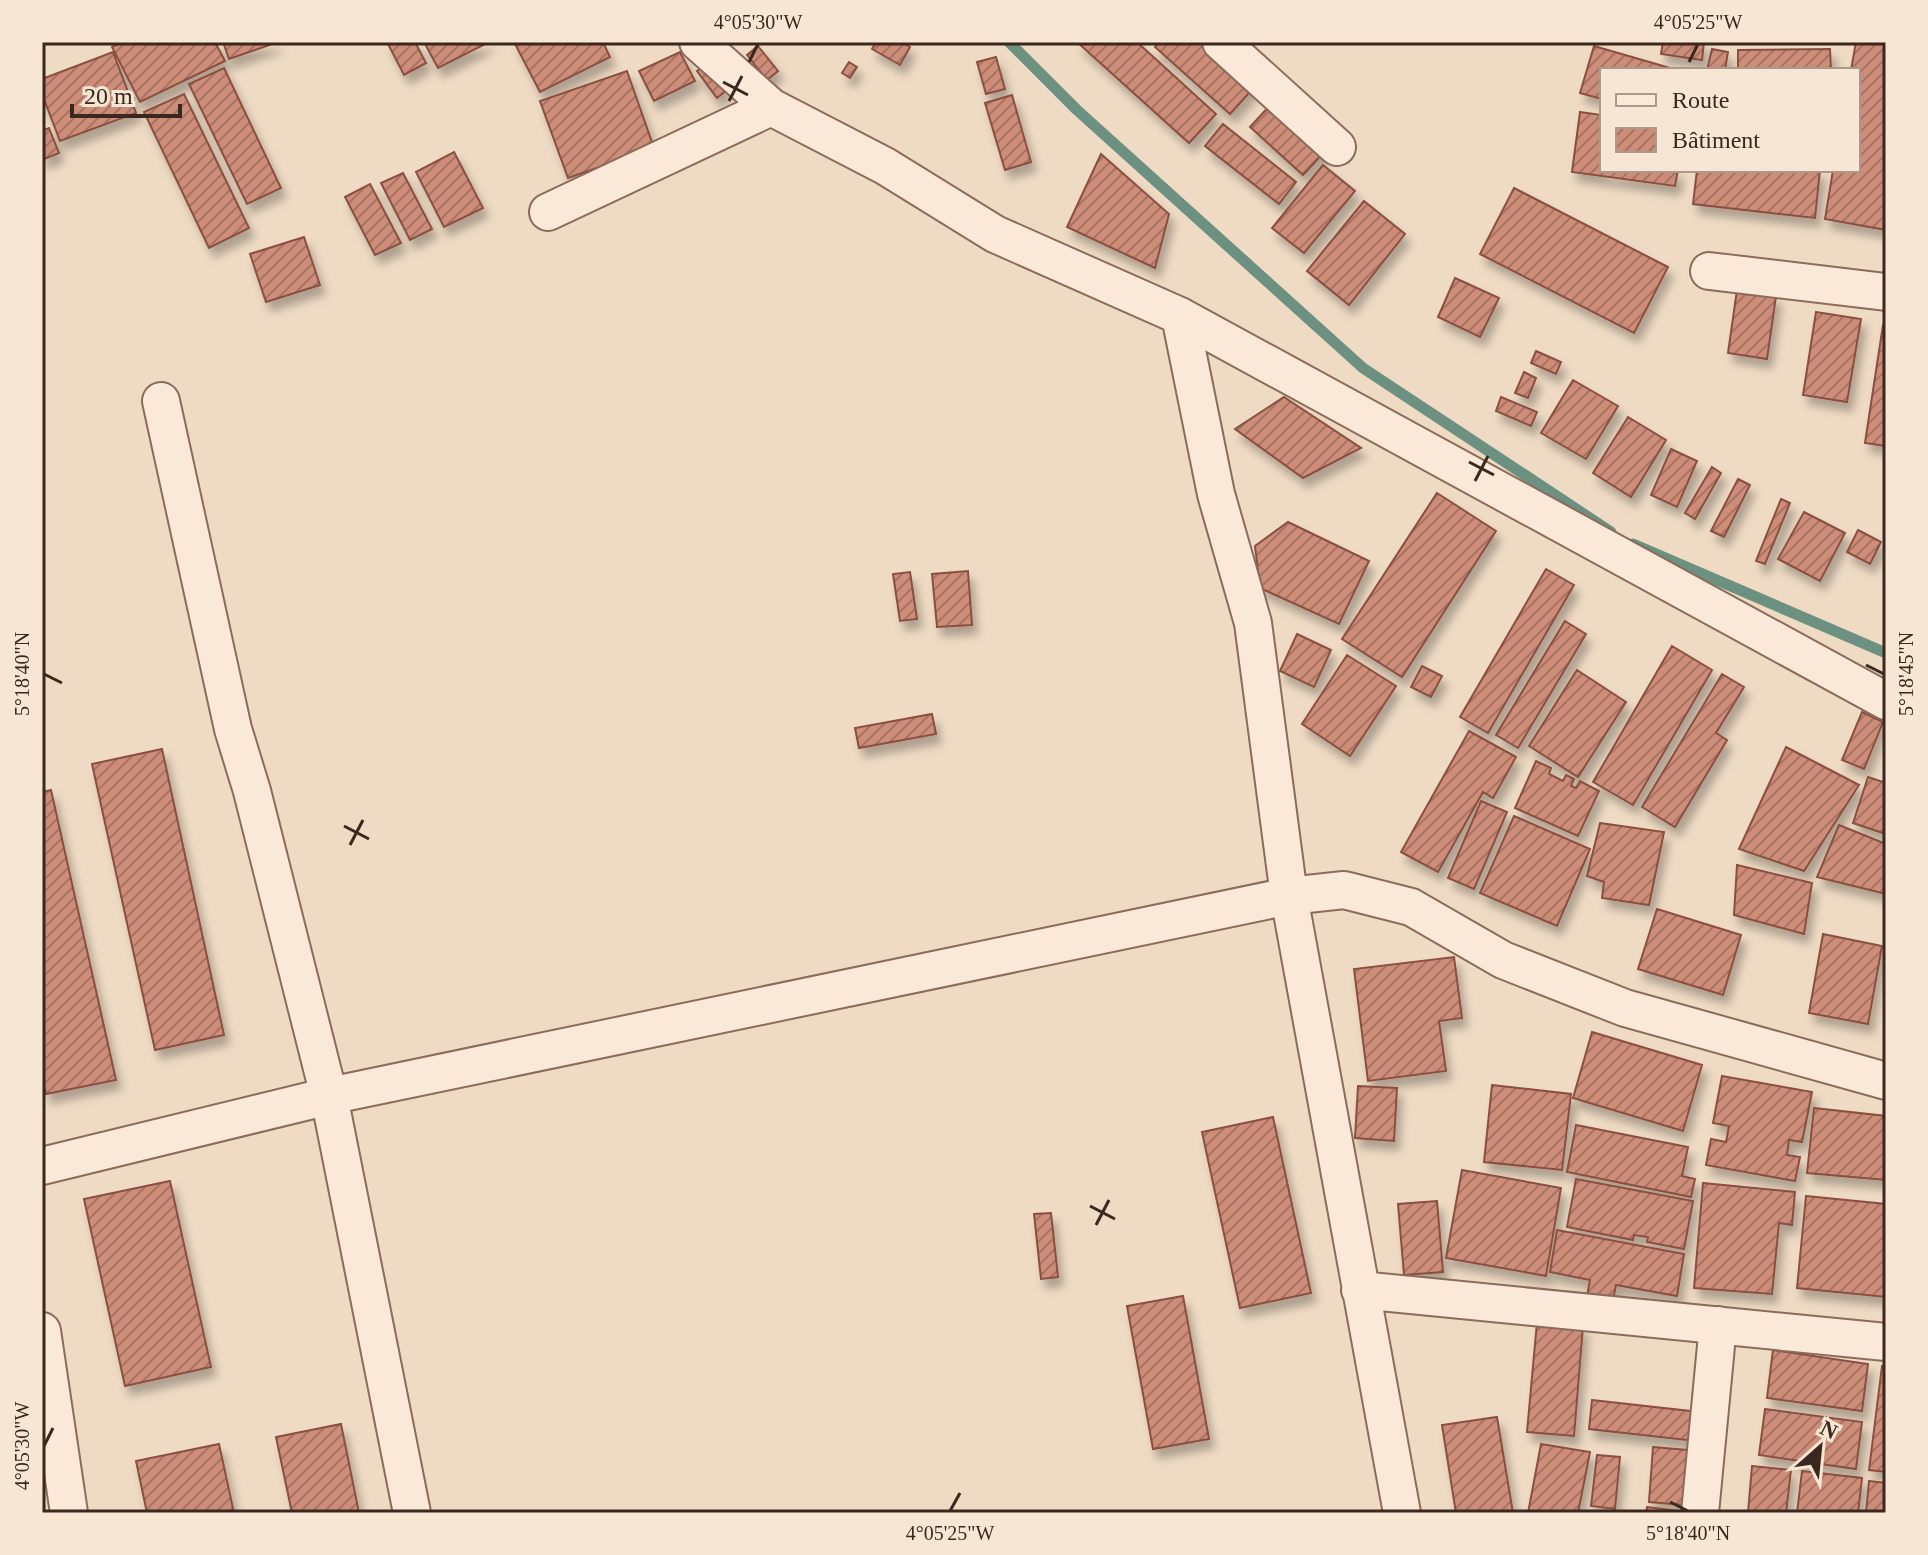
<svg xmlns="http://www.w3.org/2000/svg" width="1928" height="1555" viewBox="0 0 1928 1555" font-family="'Times New Roman',serif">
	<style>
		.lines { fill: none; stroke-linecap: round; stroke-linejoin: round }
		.stream { stroke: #6c9181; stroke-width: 11 }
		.building { fill: url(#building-hatch); stroke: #8a4f3f; stroke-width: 2; filter: url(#shadow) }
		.street-casing { stroke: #8b6b5a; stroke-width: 40 }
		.street { stroke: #fae9d8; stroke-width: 36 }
		.ticks { fill: none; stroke: #3a271e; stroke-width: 3 }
		.neatline { fill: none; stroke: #3a271e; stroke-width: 3 }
		.ticks-label { font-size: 20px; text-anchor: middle; fill: #3a271e }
	</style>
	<defs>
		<pattern id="building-hatch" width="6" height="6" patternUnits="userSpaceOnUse" patternTransform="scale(2)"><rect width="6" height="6" fill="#ce8d79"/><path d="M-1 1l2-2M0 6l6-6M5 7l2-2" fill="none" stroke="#a87363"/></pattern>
		<filter id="shadow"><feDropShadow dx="5" dy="9" stdDeviation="4" flood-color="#0004"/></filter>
	</defs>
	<rect width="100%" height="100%" fill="#efdbc4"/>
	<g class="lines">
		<!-- stream -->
		<path class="stream" d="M1009,42L1077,110L1363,368L1611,532
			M1633,544L1886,653"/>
	</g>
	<!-- building -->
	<path class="building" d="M122,42H215L225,61L140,102L112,47Z
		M223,42H278L229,59Z
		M387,42H415L426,63L404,75Z
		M424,42H489L438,68Z
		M514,42H603L610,57L540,92Z
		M876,42H902L910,47L900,65L872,49Z
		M1077,42H1137L1216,114L1189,143Z
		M1160,42H1212L1258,83L1230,114L1155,47Z
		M1663,42H1704L1702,60L1661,54Z
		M1856,42H1886V230L1825,219L1833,170H1858V70H1851Z
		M758,46L778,71L767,80L747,55Z
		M1594,46L1677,70H1602V99L1580,93Z
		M1712,49L1728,52L1725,70H1707Z
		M1830,49L1831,70H1738V50Z
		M113,52L136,113L60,141L42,94V79Z
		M680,52L695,81L654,101L639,71Z
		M996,57L1005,89L986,94L977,62Z
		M849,62L857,67L850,78L842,73Z
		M708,63L727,90L717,98L697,71Z
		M224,68L281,188L247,204L189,84Z
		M627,71L654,148L568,178L540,101Z
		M184,94L249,228L209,248L144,112Z
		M1012,95L1031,162L1005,170L985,103Z
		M1275,100L1327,149L1303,175L1250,127Z
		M1580,112L1602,115V170H1678L1675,186L1572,172Z
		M1223,124L1296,182L1279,204L1205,146Z
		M49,128L59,153L42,160V131Z
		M454,152L483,208L444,227L416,172Z
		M1101,154L1169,214L1155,268L1067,227Z
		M1323,165L1355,191L1304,253L1272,228Z
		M1697,170H1820L1815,218L1693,204Z
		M403,173L432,229L410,240L381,183Z
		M370,184L401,243L375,255L345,197Z
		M1514,188L1668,267L1634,333L1480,254Z
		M1364,201L1405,234L1349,305L1307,271Z
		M304,237L320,285L266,302L250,254Z
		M1455,278L1499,298L1480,337L1438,317Z
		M1737,290L1776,296L1767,359L1728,353Z
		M1816,312L1861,319L1847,402L1803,395Z
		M1883,325L1886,326V446L1865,443Z
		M1536,351L1561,362L1556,374L1531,363Z
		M1524,372L1536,378L1528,398L1515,393Z
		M1573,380L1618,406L1586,459L1541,433Z
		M1284,397L1361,448L1303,478L1235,429Z
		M1501,397L1537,412L1531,426L1496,411Z
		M1628,417L1666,440L1631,497L1593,473Z
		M1671,449L1697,461L1677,507L1651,495Z
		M1712,467L1721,473L1695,519L1685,513Z
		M1738,479L1750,485L1724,537L1711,531Z
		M1437,493L1496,531L1402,677L1342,639Z
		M1781,499L1790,503L1765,564L1756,561Z
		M1804,512L1845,533L1820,581L1778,559Z
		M1288,522L1369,561L1339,624L1260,588L1255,546Z
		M1858,530L1881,542L1870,564L1847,552Z
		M1546,569L1574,585L1488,733L1460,717Z
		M968,571L972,625L937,627L932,574Z
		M910,572L917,619L900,621L893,574Z
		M1565,621L1586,634L1518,748L1496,735Z
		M1297,634L1331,650L1314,687L1280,671Z
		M1672,646L1712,670L1633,805L1593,782Z
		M1347,655L1396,686L1350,756L1302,724Z
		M1422,666L1442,676L1431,697L1411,687Z
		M1577,670L1626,702L1578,777L1529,746Z
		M1722,674L1744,687L1716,733L1727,740L1675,827L1642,807Z
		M1862,712L1883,722L1864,769L1842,760Z
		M932,714L936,734L859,748L855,728Z
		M1469,731L1516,757L1493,798L1483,792L1438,872L1401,852Z
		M1786,747L1859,785L1804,871L1739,849Z
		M162,749L224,1035L155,1050L92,764Z
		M1536,761L1551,768L1549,774L1563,781L1566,775L1574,779L1571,786L1576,788L1580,781L1599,791L1578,836L1515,808Z
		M1868,777L1886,783V834L1853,823Z
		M51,790L116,1080L46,1094L42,1077V792Z
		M1481,801L1507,812L1474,889L1448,878Z
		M1514,816L1590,849L1557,926L1480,893Z
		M1600,823L1664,832L1649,905L1602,898L1604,882L1587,876Z
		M1839,825L1886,844V894L1817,877Z
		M1737,865L1812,883L1804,934L1734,915Z
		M1657,909L1741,935L1723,995L1638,969Z
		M1823,934L1882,946L1868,1024L1809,1013Z
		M1454,957L1462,1018L1439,1021L1446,1071L1368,1081L1354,969Z
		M1592,1032L1702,1065L1683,1131L1573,1098Z
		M1722,1076L1812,1092L1802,1142L1789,1140L1787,1155L1800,1157L1795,1181L1706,1165L1711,1139L1726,1142L1729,1126L1713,1123Z
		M1492,1085L1571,1094L1562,1170L1484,1162Z
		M1358,1086L1397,1088L1394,1141L1355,1138Z
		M1814,1108L1886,1116V1180L1807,1173Z
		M1273,1117L1311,1293L1240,1308L1202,1132Z
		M1576,1125L1688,1147L1682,1176L1695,1179L1691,1197L1567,1172Z
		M1462,1170L1561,1188L1546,1276L1446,1258Z
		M1576,1179L1693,1201L1684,1249L1647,1242L1648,1237L1634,1235L1633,1240L1567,1227Z
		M170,1181L211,1367L125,1386L84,1199Z
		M1703,1183L1795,1192L1792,1225L1779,1223L1772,1294L1694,1288Z
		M1806,1196L1886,1204V1297L1797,1288Z
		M1437,1201L1443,1272L1404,1275L1398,1204Z
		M1051,1213L1058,1277L1041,1279L1034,1214Z
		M1557,1230L1684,1254L1677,1296L1616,1285L1612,1305L1586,1301L1590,1280L1550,1272Z
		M1183,1296L1209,1439L1153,1449L1127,1306Z
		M1537,1322L1583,1326L1574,1436L1527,1432Z
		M1773,1350L1868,1364L1862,1411L1767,1398Z
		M1882,1366H1886V1472L1869,1470Z
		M1592,1400L1699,1412L1696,1441L1589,1429Z
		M1765,1409L1862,1422L1856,1469L1759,1455Z
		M1497,1417L1513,1513H1456L1442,1425Z
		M341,1424L359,1513H292L276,1437Z
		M219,1444L234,1513H147L136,1461Z
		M1541,1444L1590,1452L1578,1513H1528Z
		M1653,1447L1699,1451L1695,1506L1649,1502Z
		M1597,1455L1620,1457L1615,1509L1591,1506Z
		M1752,1466L1791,1470L1786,1513H1748Z
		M1802,1471L1862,1478L1858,1513H1797Z
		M1869,1481L1886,1483V1513H1866Z
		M1647,1507L1686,1512V1513H1646Z"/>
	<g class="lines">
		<defs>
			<path id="street" d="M698,42L771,107L885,166L995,234L1180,316L1886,701
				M1221,42L1337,147
				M548,212L771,107
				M1709,271L1886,292
				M1180,316L1216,494L1253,623L1289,896L1402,1513
				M42,1166L329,1096L252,791L233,729L161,401
				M1360,1290L1886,1342
				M42,1331L69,1513
				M412,1513L329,1096L1289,896L1344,890L1411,907L1503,960L1625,1008L1886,1081
				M1700,1513L1718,1325"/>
		</defs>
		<!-- street casing -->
		<use href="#street" class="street-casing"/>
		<!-- street -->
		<use href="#street" class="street"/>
	</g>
	<!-- ticks -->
	<path class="ticks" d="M749,62L758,44M1689,62L1698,44M723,82L748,95M729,101L742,76M1469,462L1494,475M1475,481L1488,456M1866,665L1884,674M44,674L62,683M344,826L369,839M350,845L363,820M1090,1206L1115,1219M1096,1225L1109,1200M44,1446L53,1428M1670,1502L1688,1511M950,1511L960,1493"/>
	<!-- border -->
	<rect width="1928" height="1555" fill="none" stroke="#f7e6d4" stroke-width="88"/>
	<!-- legend -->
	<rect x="1600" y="68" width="260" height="104" fill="#f7e6d4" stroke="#ab9a8b" stroke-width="2"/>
	<rect x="1616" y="94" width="40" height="12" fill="#fae9d8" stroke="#ab9a8b" stroke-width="2"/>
	<text x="1672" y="108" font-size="24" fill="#3a271e">Route</text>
	<rect x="1616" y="128" width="40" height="24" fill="url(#building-hatch)" stroke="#ab9a8b" stroke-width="2"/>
	<text x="1672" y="148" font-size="24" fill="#3a271e">Bâtiment</text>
	<!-- north arrow -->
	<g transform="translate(1820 1447) rotate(27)" stroke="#f7e6d4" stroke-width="6" paint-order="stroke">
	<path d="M0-6L14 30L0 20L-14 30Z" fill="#3a271e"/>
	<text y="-12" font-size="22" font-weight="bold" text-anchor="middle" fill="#3a271e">N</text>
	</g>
	<!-- scale -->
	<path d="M72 104v12h108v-12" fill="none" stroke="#3a271e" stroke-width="4"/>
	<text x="84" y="104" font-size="24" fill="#3a271e" stroke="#f7e6d4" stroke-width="6" paint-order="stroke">20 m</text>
	<rect x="44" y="44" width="1840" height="1467" class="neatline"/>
	<g class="ticks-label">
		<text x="758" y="29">4°05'30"W</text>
		<text x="1698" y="29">4°05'25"W</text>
		<text transform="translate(22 674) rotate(-90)" y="7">5°18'40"N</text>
		<text transform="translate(1906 674) rotate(-90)" y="7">5°18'45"N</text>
		<text transform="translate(22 1446) rotate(-90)" y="7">4°05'30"W</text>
		<text x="950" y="1540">4°05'25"W</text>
		<text x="1688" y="1540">5°18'40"N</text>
	</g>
</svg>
